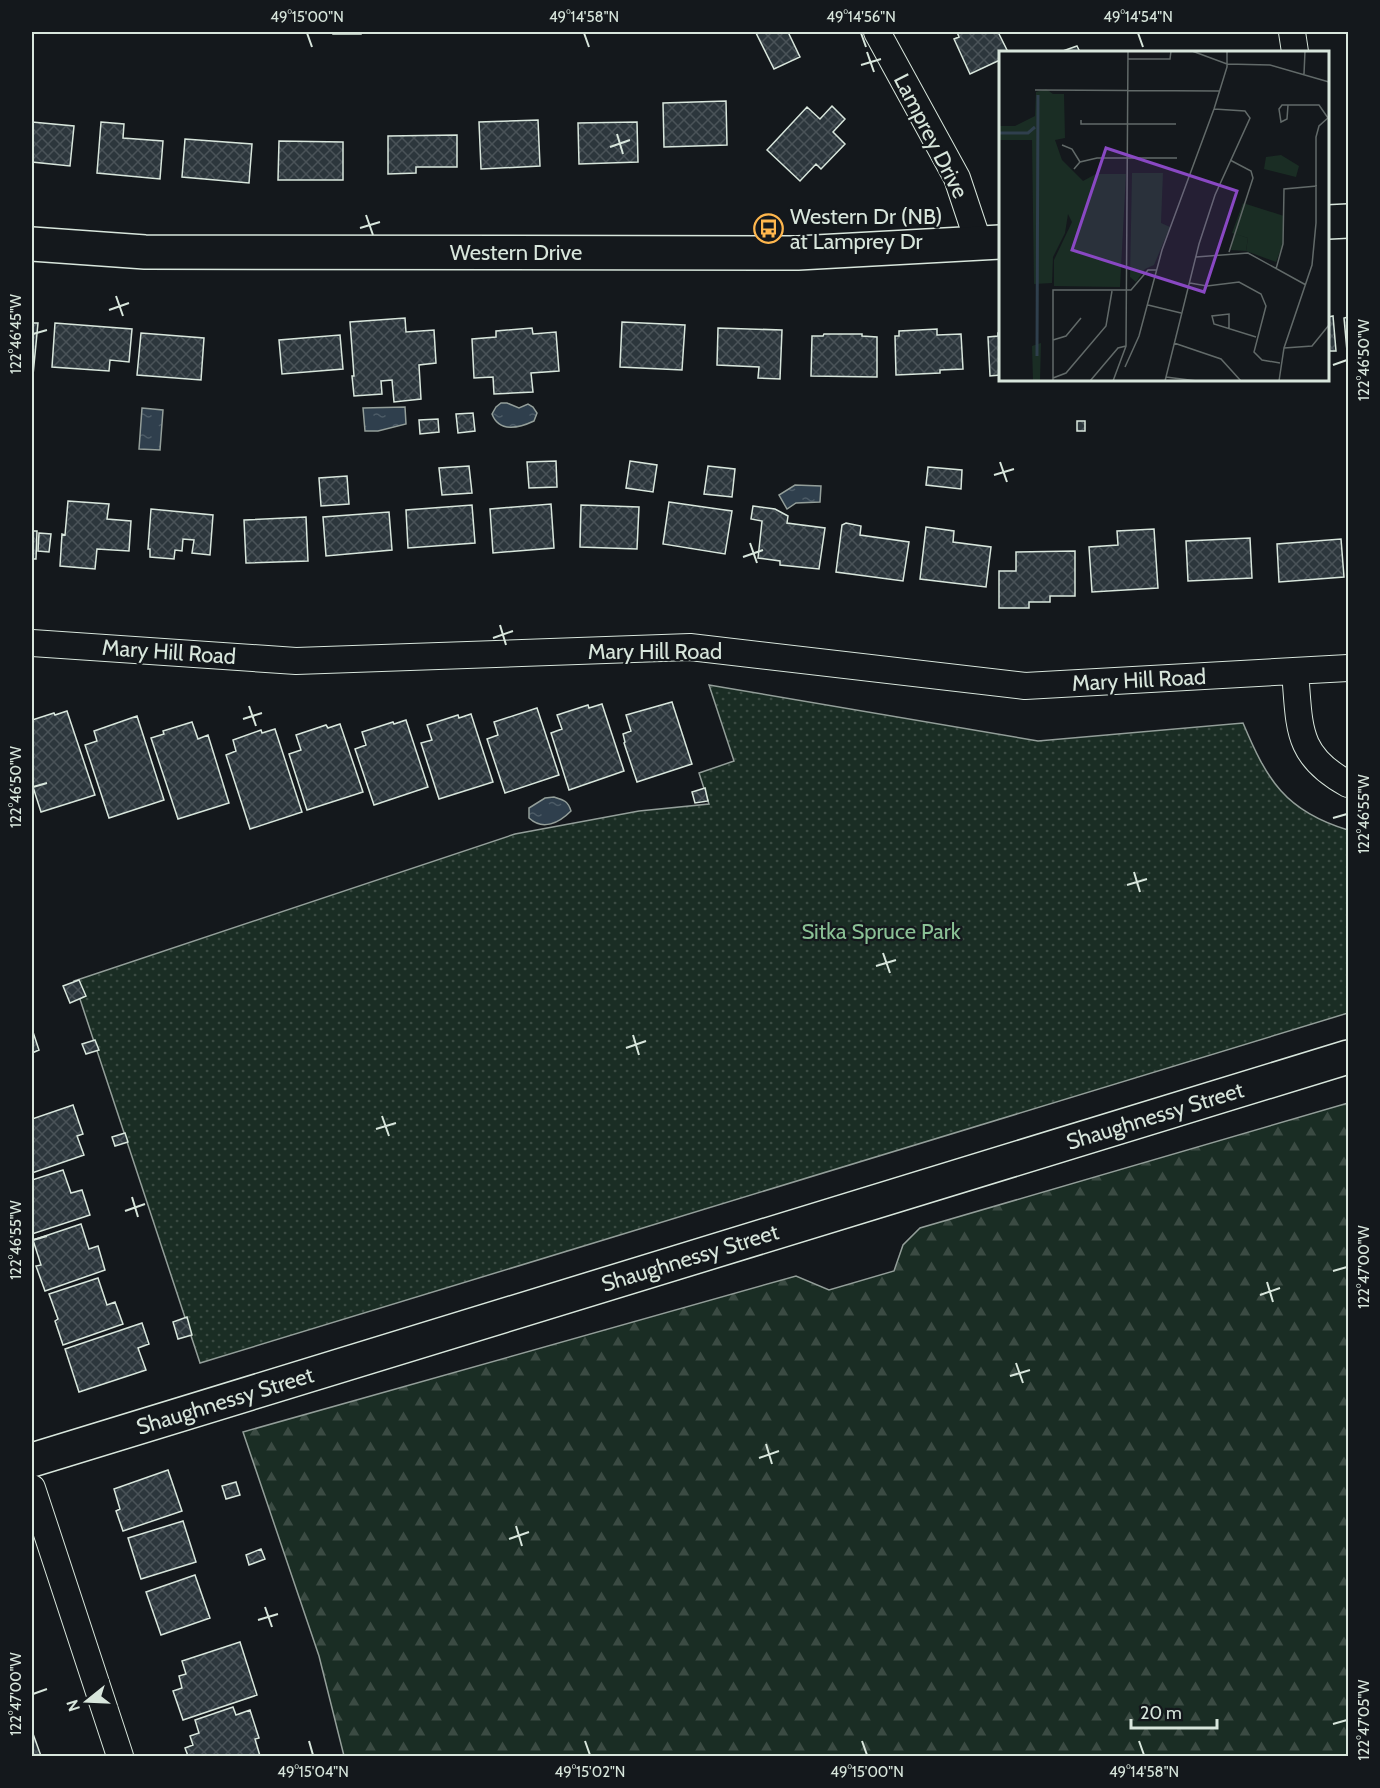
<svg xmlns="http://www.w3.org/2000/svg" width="1380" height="1788" viewBox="0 0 1380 1788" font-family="Cabin,sans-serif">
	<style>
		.forest { fill: url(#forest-firs); stroke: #939e99; stroke-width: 1.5 }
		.park { fill: url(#park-dots); stroke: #939e99; stroke-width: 1.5 }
		.water { fill: url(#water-ripples); stroke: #939e99; stroke-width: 1.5 }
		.building { fill: url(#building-cross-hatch); stroke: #d8e6dc; stroke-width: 1.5 }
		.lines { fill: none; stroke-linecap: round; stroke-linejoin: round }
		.street-casing { stroke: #d8e6dc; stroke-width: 28 }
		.secondary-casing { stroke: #d8e6dc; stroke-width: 36 }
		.street { stroke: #14181c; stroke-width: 26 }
		.secondary { stroke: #14181c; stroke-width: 33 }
		.ticks { fill: none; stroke: #d8e6dc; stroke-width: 2 }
		.labels { text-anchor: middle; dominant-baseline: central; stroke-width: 4.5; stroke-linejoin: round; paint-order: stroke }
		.street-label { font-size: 22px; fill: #d8e6dc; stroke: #14181c }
		.poi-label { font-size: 22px; fill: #d8e6dc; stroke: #14181c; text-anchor: start }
		.park-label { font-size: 22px; fill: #8ac095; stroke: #14181c }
		.inset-river { fill: none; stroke: #2f3f4d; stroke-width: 3 }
		.inset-road { fill: none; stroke: #626a69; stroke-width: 1.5 }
		.view { fill: #8948c3; fill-opacity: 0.15; stroke: #8948c3; stroke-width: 3 }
		.inset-edge { fill: none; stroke: #d8e6dc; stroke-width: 3 }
		.neatline { fill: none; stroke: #d8e6dc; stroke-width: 2 }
		.ticks-label { font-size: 15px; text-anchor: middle; fill: #d8e6dc }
	</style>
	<defs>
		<pattern id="forest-firs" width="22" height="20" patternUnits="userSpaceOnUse" patternTransform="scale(1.5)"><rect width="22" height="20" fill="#1a2d24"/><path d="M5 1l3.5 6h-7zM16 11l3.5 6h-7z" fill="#3b4b43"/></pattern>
		<pattern id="park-dots" width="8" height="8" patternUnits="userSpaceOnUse" patternTransform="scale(1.5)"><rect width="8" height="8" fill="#1a2d24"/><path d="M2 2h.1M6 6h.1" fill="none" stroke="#3b4b43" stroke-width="1.8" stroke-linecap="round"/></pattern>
		<pattern id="water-ripples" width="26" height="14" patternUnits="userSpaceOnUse" patternTransform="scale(1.5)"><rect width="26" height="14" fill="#2f3f4d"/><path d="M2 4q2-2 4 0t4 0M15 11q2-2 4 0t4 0" fill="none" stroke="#4c5b66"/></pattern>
		<pattern id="building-cross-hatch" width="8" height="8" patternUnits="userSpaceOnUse" patternTransform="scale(1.5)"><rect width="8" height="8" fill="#2c363c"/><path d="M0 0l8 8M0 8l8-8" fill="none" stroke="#4a5358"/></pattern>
	</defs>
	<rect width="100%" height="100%" fill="#14181c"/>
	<!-- forest -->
	<path class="forest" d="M1348,1103V1756H344L319,1656L243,1432L796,1276L829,1290L894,1271L903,1245L920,1228Z"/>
	<!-- park -->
	<path class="park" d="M709,685L1038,741L1243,723C1267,780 1285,811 1348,830V1013L200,1363L74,981L515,834L639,811L709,804L699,773L734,761Z"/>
	<!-- water -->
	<path class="water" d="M501,403H507L519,408L528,404L533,407L537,413L534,421C519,428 499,433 492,414L496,407Z
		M405,407L406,424L378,431H365L363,408Z
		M142,408L163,410L160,450L139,449Z
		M795,485L821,486L820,502L796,503L787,509L779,495Z
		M554,797C564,800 568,801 571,811C559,823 543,831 529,818V808L545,798Z"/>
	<!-- building -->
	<path class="building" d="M333,32H361V34H333Z
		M759,32H788L800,57L774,69L756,33Z
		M957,32H998L1008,52H1000V60L970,74L954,39L959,37Z
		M1077,46L1080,52H1060Z
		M726,101L727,145L664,147L663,103Z
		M832,106L845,119L833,132L845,144L821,169L816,164L800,181L767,150L807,107L820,119Z
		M538,120L540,166L481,169L479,122Z
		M32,122L74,126L70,166L32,162Z
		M101,122L124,124L123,138L163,141L160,179L97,173Z
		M637,122L638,162L579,164L578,123Z
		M457,135V167H416V173L388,174V136Z
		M185,139L252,144L249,183L182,177Z
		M279,141L343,142V180H278Z
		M1333,316L1336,351H1328V317Z
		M1348,317V362L1344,318Z
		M405,318L406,332L434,330L436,363L419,365L421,399L394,402L392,380L381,381L382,394L354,396L352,376H354L350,322Z
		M622,322L685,325L682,370L620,367Z
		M32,323H38L33,375L32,374Z
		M55,323L132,329L129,362L110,360L109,371L52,367Z
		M532,328L533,334L556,332L559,371L531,373L533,392L494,394L493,377L474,378L472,339L496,337V331Z
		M718,328L782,330L780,379L758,378L759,367L717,365Z
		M937,329V335L961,334L963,369L940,370V373L896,375L895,336H899V331Z
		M141,333L204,338L201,380L137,375Z
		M998,333H1000V375L990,376L988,337L998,336Z
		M824,334H862V336L877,337V377L811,376L812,336H823Z
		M340,335L343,369L282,374L279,340Z
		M473,413L475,431L458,433L456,414Z
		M438,419L439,432L420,434L419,420Z
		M1077,421H1085V431H1077Z
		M556,461L557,487L529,488L527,462Z
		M630,461L657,465L653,492L626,488Z
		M469,466L472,493L442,495L439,468Z
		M708,466L735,469L732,497L704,494Z
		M928,467L962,470L961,489L926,485Z
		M347,476L349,504L321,506L319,478Z
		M68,501L109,504L107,519L131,521L129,551L97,549L95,569L60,566L62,534L65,535Z
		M669,502L732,511L725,554L663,544Z
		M551,504L554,548L493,553L490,509Z
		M472,505L475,543L408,548L406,510Z
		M581,505L639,507L637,549L580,547Z
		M753,506L775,509L788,516L787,523L825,528L819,569L780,565V561L758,558L762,521L751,519Z
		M151,509L213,515L210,555L192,553L194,540L183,539L182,551L175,550L174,559L150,557V549H148Z
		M389,512L392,550L326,556L323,517Z
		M306,517L308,561L246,563L244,520Z
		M846,523L861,526L860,535L909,542L903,581L836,572L842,525Z
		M926,527L954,531L953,542L991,547L986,587L920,579Z
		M1154,529L1158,588L1092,592L1089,547L1118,545L1117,531Z
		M32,531H37L36,559H32Z
		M39,533L51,534L49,552L38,551Z
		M1250,538L1252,578L1188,581L1186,541Z
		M1341,539L1344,577L1279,582L1277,544Z
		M1075,551V596H1050V602H1029V608H999V571H1016V552Z
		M672,702L692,764L637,782L624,743L625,742L623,734L631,731L626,715Z
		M602,704L624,771L569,790L551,733L562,729L557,715L588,705L589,708Z
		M537,708L559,775L505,793L487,739L498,735L494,722Z
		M67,711L95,795L41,812L32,784V720L54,713L55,715Z
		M471,714L493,782L439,799L421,743L432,740L427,725L458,715L459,718Z
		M137,716L164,800L109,818L85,745L97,741L94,731Z
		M406,720L428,787L374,805L355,749L366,745L362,732L393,722L394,724Z
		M192,722L198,739L208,735L229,803L178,819L151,738L164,734L163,731Z
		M340,724L363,792L307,810L289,754L301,750L296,735L326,725L328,728Z
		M275,729L302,812L250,829L226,755L236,751L233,740L261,730L262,733Z
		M705,788L708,801L695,803L692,792Z
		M79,980L86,996L70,1003L63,986Z
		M32,1029L39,1050L32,1053Z
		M95,1040L99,1050L86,1054L82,1044Z
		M73,1105L83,1134L77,1136L84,1155L32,1173V1119Z
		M125,1133L128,1142L115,1146L112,1137Z
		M63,1170L71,1193L82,1190L90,1215L32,1234V1180Z
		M81,1224L89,1249L98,1246L105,1270L45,1291L36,1266L41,1265L33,1240Z
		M98,1278L107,1305L115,1302L123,1324L63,1345L55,1321L58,1319L49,1294Z
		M187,1317L192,1335L178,1339L173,1322Z
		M142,1323L149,1344L138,1348L146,1370L79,1392L65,1349Z
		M168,1470L182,1511L123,1531L116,1511L120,1509L114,1489Z
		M236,1482L240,1495L226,1499L222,1486Z
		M183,1521L196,1562L141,1579L128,1538Z
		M261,1549L265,1559L249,1565L246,1555Z
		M195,1575L210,1618L161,1635L146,1592Z
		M240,1642L257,1695L183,1720L173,1691L182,1688L179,1676L186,1674L182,1661Z
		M233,1707L236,1715L250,1710L259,1738L255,1739L260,1756H188L185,1748L193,1745L190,1736L199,1733L195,1720Z
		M32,1731L41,1756H32Z"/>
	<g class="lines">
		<defs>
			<path id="street" d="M877,32L957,178L979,244
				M1292,32L1295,52
				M32,643L296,661L690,647L1025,686L1348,668
				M1295,672C1300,727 1295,755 1348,784
				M32,1488L120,1756"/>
			<path id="secondary" d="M1328,222L1348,221
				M32,244L145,252L798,253L1000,242
				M32,1460L1348,1057"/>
		</defs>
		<!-- street casing -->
		<use href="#street" class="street-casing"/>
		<!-- secondary casing -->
		<use href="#secondary" class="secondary-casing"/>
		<!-- street -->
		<use href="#street" class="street"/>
		<!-- secondary -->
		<use href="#secondary" class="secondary"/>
	</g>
	<!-- ticks -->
	<path class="ticks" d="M307,33L312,47M584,33L589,47M861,33L866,47M1138,33L1143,47M867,52L874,72M861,65L881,59M617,134L623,154M610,147L630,140M366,215L373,235M360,228L380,222M116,296L123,316M109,310L129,303M33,334L47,330M1333,365L1347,360M1000,462L1007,482M994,475L1014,469M750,543L757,563M743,557L763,550M500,625L506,645M493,638L513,631M249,706L256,726M243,719L262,713M33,787L47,783M1333,818L1347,814M1134,872L1140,892M1127,885L1147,879M883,953L890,973M876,966L896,960M633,1035L639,1055M626,1048L646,1041M382,1116L389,1136M376,1129L396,1123M132,1197L138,1217M125,1211L145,1204M33,1240L47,1236M1333,1271L1347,1267M1267,1282L1273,1302M1260,1295L1280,1288M1016,1363L1023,1383M1010,1376L1030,1370M766,1444L772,1464M759,1458L779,1451M516,1526L522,1546M509,1539L529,1532M265,1607L272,1627M258,1620L278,1614M33,1694L47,1689M1333,1724L1347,1720M309,1741L313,1755M585,1741L590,1755M862,1741L867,1755M1139,1741L1144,1755"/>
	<!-- icons -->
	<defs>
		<symbol id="bus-ring" viewBox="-11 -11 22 22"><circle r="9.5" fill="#14181c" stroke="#ffb74d" stroke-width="1.5"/><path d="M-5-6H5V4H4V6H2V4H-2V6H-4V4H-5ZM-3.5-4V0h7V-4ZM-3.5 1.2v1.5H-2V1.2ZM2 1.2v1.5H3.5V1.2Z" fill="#ffb74d"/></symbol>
	</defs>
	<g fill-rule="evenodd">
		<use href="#bus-ring" x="752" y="212" width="33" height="33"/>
	</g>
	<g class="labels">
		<!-- street labels -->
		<g class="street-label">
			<text transform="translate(931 136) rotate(63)">Lamprey Drive</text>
			<text x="516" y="252">Western Drive</text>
			<text x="655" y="651">Mary Hill Road</text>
			<text transform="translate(169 652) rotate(4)">Mary Hill Road</text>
			<text transform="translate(1139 680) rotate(-3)">Mary Hill Road</text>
			<text transform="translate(1155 1116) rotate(-17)">Shaughnessy Street</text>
			<text transform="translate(690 1258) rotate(-17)">Shaughnessy Street</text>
			<text transform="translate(225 1401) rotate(-17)">Shaughnessy Street</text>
		</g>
		<!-- poi labels -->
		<g class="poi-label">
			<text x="790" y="216">Western Dr (NB)<tspan x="790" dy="25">at Lamprey Dr</tspan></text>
		</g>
		<!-- park labels -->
		<g class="park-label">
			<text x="881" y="931">Sitka Spruce Park</text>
		</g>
	</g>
	<!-- overview -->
	<g transform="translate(999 51)">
		<rect width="330" height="330" fill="#14181c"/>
		<path d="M282,104L300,115L297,126L265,118L267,106Z" fill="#1a2d24"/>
		<path d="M47,38L54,43H65L66,87L56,89L63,109L84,130L97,123H127L121,236L55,235V209L73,171L69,163L66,182L54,206L53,232L35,233L33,89H0V75H16L36,65L37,41ZM235,182L249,187L247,200L232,199ZM42,292L41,330H34L33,295Z" fill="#1a2d24"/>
		<path d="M133,122H164L162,172L171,176L155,214L146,218L137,231L131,226ZM244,152L285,165L284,193L277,211L247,200L249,187L233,182Z" fill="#1a2d24"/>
		<path class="inset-river" d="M0,82H29L36,76M38,305L39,44"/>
		<path class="inset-road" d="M193,0L228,13L271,14L330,31M129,8H171L172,0M305,23L306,0M36,39L221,40M289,54L288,68L282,71L280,58L283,54H320L329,67M82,69V73H177M63,94L73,98L81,111M75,118L81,111L98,107H178M230,201L254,127L252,120L231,109M197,206L249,202L307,234M277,218L284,193L285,138L318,135M191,232L208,235L240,231L262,243L267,255L255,301L263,309L281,312M149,254L182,262M230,277V263L213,265L215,273L257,286M54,289L67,285L82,267M175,292L222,308L242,330M285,297L313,295L330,274M126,316L140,285L163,199L215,58L228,16V0M167,326L198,330M54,327L67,322L107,275L113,240M54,330V239H132L149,219H158M91,330L119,297L127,295M114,330L127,295L129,0M166,330L200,193L216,144L251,67L246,60L215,58M280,330L285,297L313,214L317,172V86L320,75L330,66"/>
		<path class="view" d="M107,97L238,140L205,241L73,199Z"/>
		<rect width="330" height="330" class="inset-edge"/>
	</g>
	<!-- border -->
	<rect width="1380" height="1788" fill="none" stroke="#14181c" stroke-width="66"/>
	<!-- north arrow -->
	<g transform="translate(87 1701) rotate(252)" stroke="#14181c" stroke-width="4.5" paint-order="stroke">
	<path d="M0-4.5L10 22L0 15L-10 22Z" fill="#d8e6dc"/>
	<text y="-9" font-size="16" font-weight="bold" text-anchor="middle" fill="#d8e6dc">N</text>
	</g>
	<!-- scale -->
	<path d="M1131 1719v9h86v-9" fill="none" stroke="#d8e6dc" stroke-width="3"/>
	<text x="1140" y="1719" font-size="18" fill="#d8e6dc" stroke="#14181c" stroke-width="4.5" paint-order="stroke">20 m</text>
	<rect x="33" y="33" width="1314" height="1722" class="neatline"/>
	<g class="ticks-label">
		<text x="307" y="22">49°15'00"N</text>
		<text x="584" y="22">49°14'58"N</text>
		<text x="861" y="22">49°14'56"N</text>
		<text x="1138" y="22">49°14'54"N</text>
		<text transform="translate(16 334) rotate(-90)" y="5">122°46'45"W</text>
		<text transform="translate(1364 360) rotate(-90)" y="5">122°46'50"W</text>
		<text transform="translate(16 787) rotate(-90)" y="5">122°46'50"W</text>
		<text transform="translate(1364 814) rotate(-90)" y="5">122°46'55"W</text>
		<text transform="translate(16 1240) rotate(-90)" y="5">122°46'55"W</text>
		<text transform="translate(1364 1267) rotate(-90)" y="5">122°47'00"W</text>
		<text transform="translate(16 1694) rotate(-90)" y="5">122°47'00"W</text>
		<text transform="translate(1364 1720) rotate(-90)" y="5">122°47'05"W</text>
		<text x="313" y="1777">49°15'04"N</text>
		<text x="590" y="1777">49°15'02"N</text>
		<text x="867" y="1777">49°15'00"N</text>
		<text x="1144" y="1777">49°14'58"N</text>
	</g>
</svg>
